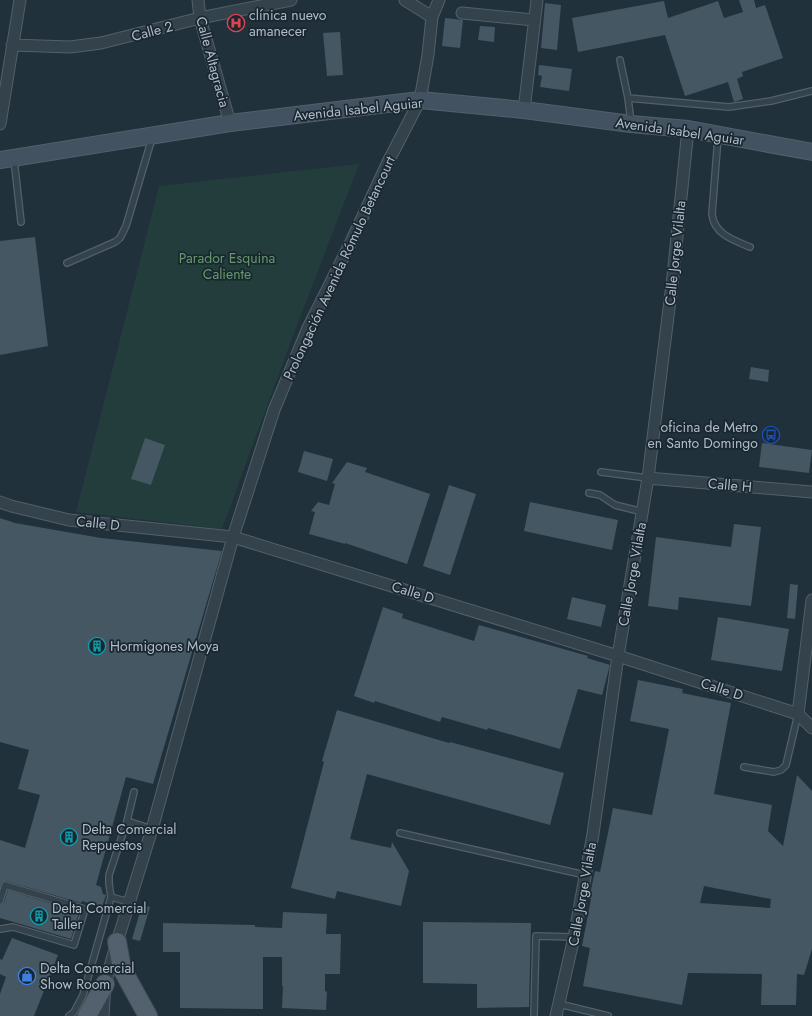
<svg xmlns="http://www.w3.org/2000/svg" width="812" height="1016" viewBox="0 0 812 1016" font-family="Jost,sans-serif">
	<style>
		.green { fill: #223d3c }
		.building { fill: #445763; fill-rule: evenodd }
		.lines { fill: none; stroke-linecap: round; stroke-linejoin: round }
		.service-casing { stroke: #52606a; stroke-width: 8 }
		.minor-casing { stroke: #52606a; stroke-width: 13 }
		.secondary-casing { stroke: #52606a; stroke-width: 18 }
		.primary-casing { stroke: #414e58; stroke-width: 20 }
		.service { stroke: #34424c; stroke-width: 5.5 }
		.minor { stroke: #34424c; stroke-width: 11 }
		.secondary { stroke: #425260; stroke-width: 16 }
		.primary { stroke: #52616d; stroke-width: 18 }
		.labels { text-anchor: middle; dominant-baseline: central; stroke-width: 3.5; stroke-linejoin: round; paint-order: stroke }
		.poi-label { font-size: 14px; fill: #afbdc8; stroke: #1a2731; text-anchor: start }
		.street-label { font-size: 14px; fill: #afbdc8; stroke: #1a2731 }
		.park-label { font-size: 14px; fill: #649b69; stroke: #1a2731 }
	</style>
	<rect width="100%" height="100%" fill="#20313c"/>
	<!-- green -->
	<path class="green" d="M359,164L291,341L222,529L76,512L159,186Z"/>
	<!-- building -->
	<path class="building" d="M739,0H754L756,8L765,5L783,58L742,72L743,76L737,79L743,99L734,102L728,82L685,96L665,35L578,52L572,18L664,1L668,18L718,1L724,18L743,12Z
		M545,3L561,5L557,50L541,48Z
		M445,18L463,20L460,48L442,46Z
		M480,26L495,27L494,42L478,40Z
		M340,32L343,75L327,76L323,33Z
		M539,65L572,69L569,91L540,87L542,76L538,75Z
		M35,237L48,346L0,355V241Z
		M751,367L769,370L768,382L749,379Z
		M145,438L165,445L151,485L131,479Z
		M762,443L812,450L809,473L759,467Z
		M304,451L333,459L327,481L298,472Z
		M347,462L367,468L365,472L430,494L407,564L345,543V544L309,534L315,512L311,511L318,502L329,505L335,484L332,483Z
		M449,485L476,494L450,575L423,566Z
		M530,502L618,520L612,550L524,531Z
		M0,518L15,523L101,538L222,551L153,784L126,777L96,885L101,887L103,894L106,895L102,907L82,901L81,903L6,881L2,882L0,887V840L25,848L40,795L18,789L29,750L0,742Z
		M734,524L761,527L751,606L679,597L678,610L648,606L656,537L731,547Z
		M790,584L798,585L795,619L787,618Z
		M572,597L606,605L601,627L567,619Z
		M383,607L403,614L402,618L474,641L479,625L588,656L587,658L610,665L602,695L578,689L560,749L488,728L487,730L442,717L440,722L375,701L374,703L354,696Z
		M718,617L789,629L782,671L711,660Z
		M638,680L683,689L682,693L731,703L714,794L772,805L768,831L783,846L797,775L812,791V949L804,975L797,974L796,1005H761L762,974L688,973L682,1005L583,986L590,948L582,946L591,899H589L595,871L600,872L613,808L652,815L669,729L630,721ZM704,886L771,899L770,908L700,903Z
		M337,710L449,743L450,742L564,773L550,825L367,774L350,839L391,848L392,842L409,871L401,906L337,891L335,899L291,888L324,762L322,761Z
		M8,890L79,912L71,939L0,918V905L4,903Z
		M142,905L150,907L140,941L132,939Z
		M283,912L327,914L326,934H341L340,974H325V991L327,992L326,1010L282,1008L283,986H282V957H263V1009L180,1008V952H163V923L255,925V927L282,928Z
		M423,922L531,923L529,1007L477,1008V984L423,983Z
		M12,938L58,955L34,1016H0V994L6,977L0,974V959L2,960Z"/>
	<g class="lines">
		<defs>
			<path id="service" d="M620,60L628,98L631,123
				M628,98L729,107L771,101L812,91
				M718,137L712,214C714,234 733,240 750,247
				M14,159L21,222
				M67,263L115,242L120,238L126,226L152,138
				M601,472L648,478
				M589,493L600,495L615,505L643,512
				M744,767L774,772L781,770L786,765L798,714
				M127,821L152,829
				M400,833L585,875
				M111,897L129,902
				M0,901L5,885L85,909L74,945L13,927L0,929
				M559,1004L608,1016
				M69,1016L74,1012L83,995L111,897L109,884V875L127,821L134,792
				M534,1016L536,936L574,937"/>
			<path id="minor" d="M198,0L200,18L230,123
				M405,0L432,17
				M462,13L534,20
				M12,45L70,47L101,43L200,18L291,0
				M524,110L537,0
				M0,124L20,0
				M648,478L812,492
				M0,502L11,506L69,520L233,537L618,656L798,714L812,728
				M798,714L812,600
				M103,1016L105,984L117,942L152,829L233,537L274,410L308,328L350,244L388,162L420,100L428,55L432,17L439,0
				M556,1016L574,937L593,834L618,656L648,478L673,276L688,129"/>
			<path id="secondary" d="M0,160L230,123L420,100L524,110L631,124L688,129L812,152"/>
			<path id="primary" d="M117,942L122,969L148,1016
				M87,1016L105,984"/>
		</defs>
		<!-- service casing -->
		<use href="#service" class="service-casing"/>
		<!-- minor casing -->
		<use href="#minor" class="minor-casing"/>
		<!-- secondary casing -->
		<use href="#secondary" class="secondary-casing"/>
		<!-- primary casing -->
		<use href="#primary" class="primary-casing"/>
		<!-- service -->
		<use href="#service" class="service"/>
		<!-- minor -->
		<use href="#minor" class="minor"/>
		<!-- secondary -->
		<use href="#secondary" class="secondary"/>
		<!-- primary -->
		<use href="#primary" class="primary"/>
	</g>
	<!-- icons -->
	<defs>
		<symbol id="hospital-ring" viewBox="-11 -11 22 22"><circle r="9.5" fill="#1a2731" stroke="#e0444e" stroke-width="1.5"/><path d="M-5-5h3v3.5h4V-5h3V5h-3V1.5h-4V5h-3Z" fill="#e0444e"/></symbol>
		<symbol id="bus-ring" viewBox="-11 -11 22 22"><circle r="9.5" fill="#1a2731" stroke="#1a4fb4" stroke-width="1.5"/><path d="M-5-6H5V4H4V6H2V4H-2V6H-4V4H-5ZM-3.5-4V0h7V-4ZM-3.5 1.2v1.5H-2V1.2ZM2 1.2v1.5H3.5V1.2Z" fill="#1a4fb4"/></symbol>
		<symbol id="building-ring" viewBox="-11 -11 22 22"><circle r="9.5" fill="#1a2731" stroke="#0f9aa8" stroke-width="1.5"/><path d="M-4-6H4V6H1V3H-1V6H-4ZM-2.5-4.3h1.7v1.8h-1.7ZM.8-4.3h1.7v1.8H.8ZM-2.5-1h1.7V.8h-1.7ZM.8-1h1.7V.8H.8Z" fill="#0f9aa8"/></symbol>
		<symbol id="shop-ring" viewBox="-11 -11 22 22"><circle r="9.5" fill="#1a2731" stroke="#3f7fe0" stroke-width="1.5"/><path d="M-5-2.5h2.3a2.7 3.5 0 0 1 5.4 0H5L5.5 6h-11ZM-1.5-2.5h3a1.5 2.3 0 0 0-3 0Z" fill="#3f7fe0"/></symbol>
	</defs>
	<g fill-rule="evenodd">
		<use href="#hospital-ring" x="226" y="13" width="20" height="20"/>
		<use href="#bus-ring" x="761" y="425" width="20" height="20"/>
		<use href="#building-ring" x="87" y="636" width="20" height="20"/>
		<use href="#building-ring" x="59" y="827" width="20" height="20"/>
		<use href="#building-ring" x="29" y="906" width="20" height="20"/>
		<use href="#shop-ring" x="17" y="966" width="20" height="20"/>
	</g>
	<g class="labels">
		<!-- poi labels -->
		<g class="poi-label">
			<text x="249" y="15">clínica nuevo<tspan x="249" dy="16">amanecer</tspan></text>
			<text x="758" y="427" text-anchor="end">oficina de Metro<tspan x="758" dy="16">en Santo Domingo</tspan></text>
			<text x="110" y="646">Hormigones Moya</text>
			<text x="82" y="829">Delta Comercial<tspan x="82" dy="16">Repuestos</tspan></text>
			<text x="52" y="908">Delta Comercial<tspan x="52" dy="16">Taller</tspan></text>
			<text x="40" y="968">Delta Comercial<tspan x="40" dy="16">Show Room</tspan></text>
		</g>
		<!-- street labels -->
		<g class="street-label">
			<text transform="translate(152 31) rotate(-15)">Calle 2</text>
			<text transform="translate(213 62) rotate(75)">Calle Altagracia</text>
			<text transform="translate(358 109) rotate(-6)">Avenida Isabel Aguiar</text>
			<text transform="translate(680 131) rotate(8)">Avenida Isabel Aguiar</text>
			<text transform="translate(675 253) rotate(-84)">Calle Jorge Vilalta</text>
			<text transform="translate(339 268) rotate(-65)">Prolongación Avenida Rómulo Betancourt</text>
			<text transform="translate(730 485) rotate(5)">Calle H</text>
			<text transform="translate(98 523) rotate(6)">Calle D</text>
			<text transform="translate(632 574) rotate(-80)">Calle Jorge Vilalta</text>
			<text transform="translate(413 592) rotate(17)">Calle D</text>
			<text transform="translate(722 689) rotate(18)">Calle D</text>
			<text transform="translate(582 894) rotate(-80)">Calle Jorge Vilalta</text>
		</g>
		<!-- park labels -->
		<g class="park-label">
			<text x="227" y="258">Parador Esquina<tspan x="227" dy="16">Caliente</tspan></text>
		</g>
	</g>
</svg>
